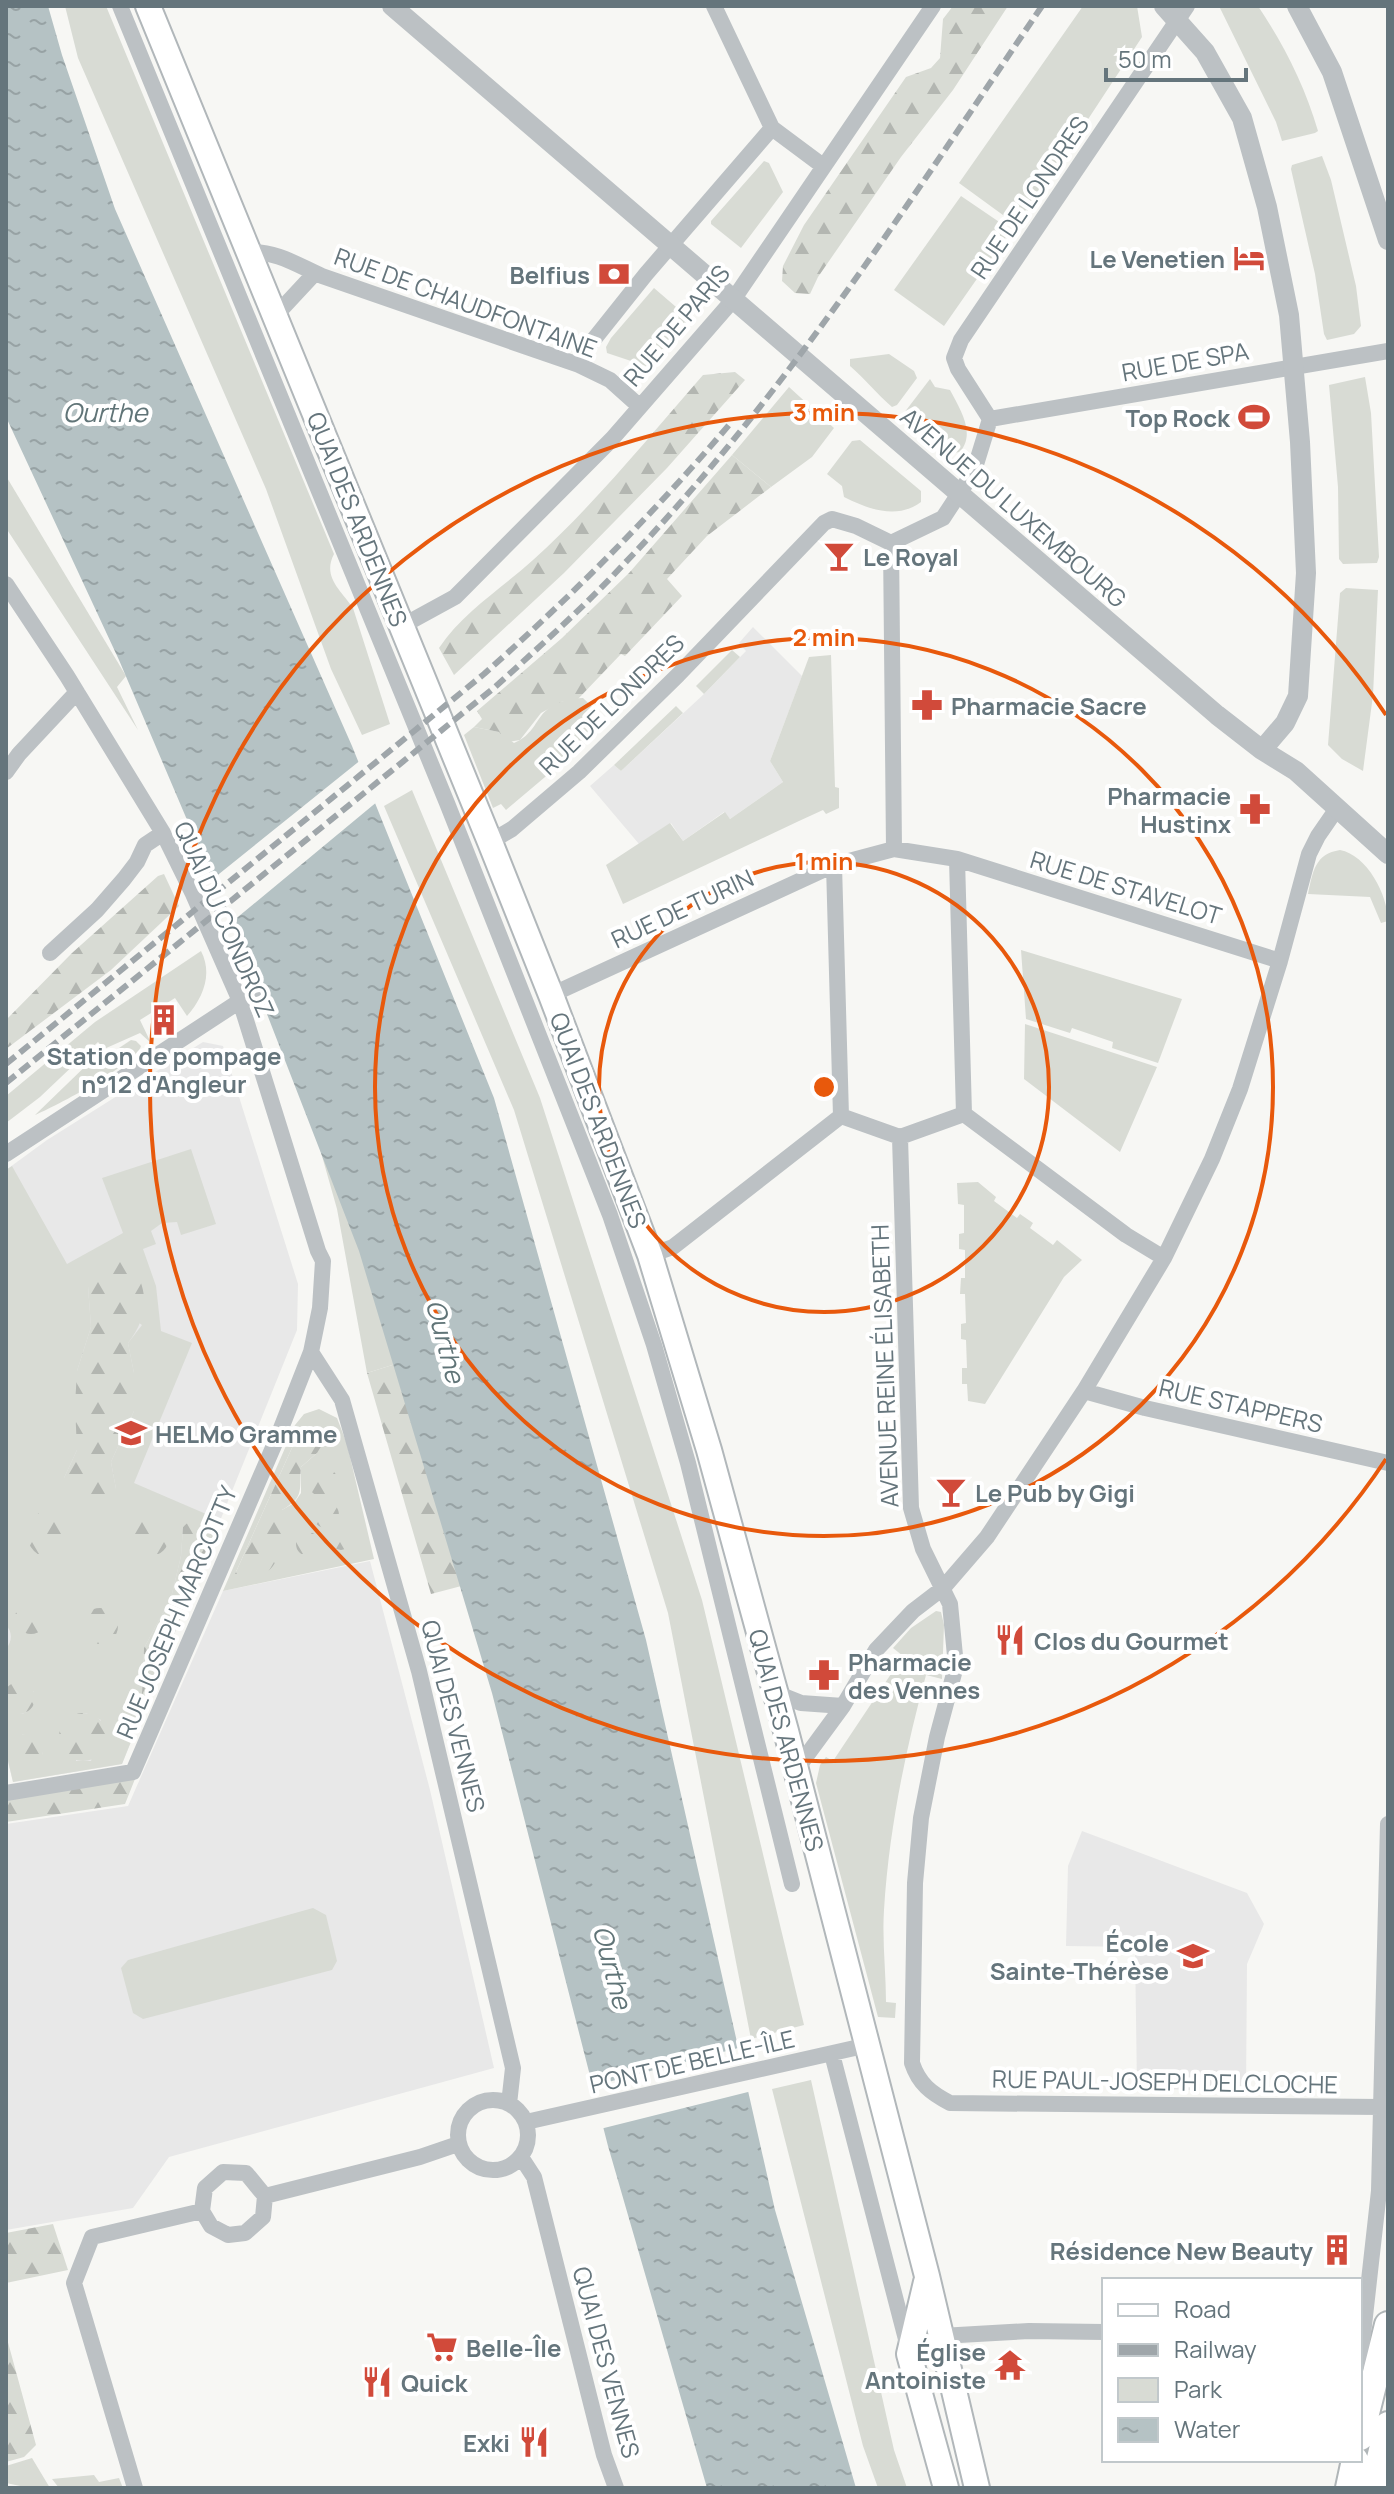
<svg xmlns="http://www.w3.org/2000/svg" width="1394" height="2494" viewBox="0 0 1394 2494" font-family="Manrope,sans-serif">
	<style>
		.built { fill: #e8e8e8 }
		.green { fill: #d8dbd4; fill-rule: evenodd }
		.forest { fill: url(#forest-firs) }
		.water { fill: url(#water-ripples) }
		.pier { fill: #f7f7f4 }
		.lines { fill: none; stroke-linecap: round; stroke-linejoin: round }
		.secondary-casing { stroke: #b1b7ba; stroke-width: 28 }
		.primary-casing { stroke: #b0b6b8; stroke-width: 30 }
		.minor { stroke: #bcc1c4; stroke-width: 16 }
		.tertiary { stroke: #bcc1c4; stroke-width: 20 }
		.secondary { stroke: #fff; stroke-width: 24 }
		.primary { stroke: #fff; stroke-width: 26 }
		.rail { stroke: #9fa6aa; stroke-width: 6; stroke-dasharray: 12 6; stroke-linecap: butt }
		.ring { fill: none; stroke: #e8590c; stroke-width: 4 }
		.labels { text-anchor: middle; dominant-baseline: central; stroke-width: 8; stroke-linejoin: round; paint-order: stroke }
		.street-label { font-size: 24px; fill: #65757c; stroke: #fff }
		.poi-label { font-size: 24px; font-weight: bold; fill: #65757c; stroke: #fff; text-anchor: end }
		.water-label { font-size: 26px; font-style: italic; fill: #607477; stroke: #fff }
		.centre { fill: #e8590c; stroke: #fff; stroke-width: 4 }
		.ring-label { font-size: 24px; text-anchor: middle; font-weight: bold; fill: #e8590c; stroke: #fff; stroke-width: 8; stroke-linejoin: round; paint-order: stroke }
	</style>
	<defs>
		<pattern id="forest-firs" width="22" height="20" patternUnits="userSpaceOnUse" patternTransform="scale(2)"><rect width="22" height="20" fill="#d8dbd4"/><path d="M5 1l3.5 6h-7zM16 11l3.5 6h-7z" fill="#b3b6b1"/></pattern>
		<pattern id="water-ripples" width="26" height="14" patternUnits="userSpaceOnUse" patternTransform="scale(2)"><rect width="26" height="14" fill="#b5c2c4"/><path d="M2 4q2-2 4 0t4 0M15 11q2-2 4 0t4 0" fill="none" stroke="#97a2a4"/></pattern>
	</defs>
	<rect width="100%" height="100%" fill="#f7f7f4"/>
	<!-- built -->
	<path class="built" d="M753,627L802,676L770,761L783,782L730,819L724,812L683,841L671,823L639,844L590,786L614,765L621,771L704,694L746,651L739,643Z
		M203,1042L223,1046L298,1284L297,1330L122,1764L13,1782L6,1754V1170L47,1140Z
		M370,1561L430,1790L494,2068L169,2157L133,2208L6,2230V1824L128,1806L223,1591Z
		M1082,1831L1247,1893L1264,1924L1247,1964L1246,2092L1137,2088L1135,1947L1066,1946L1068,1866Z"/>
	<!-- green -->
	<path class="green" d="M65,6H106L334,554C322,577 341,590 353,608L390,724L362,735L331,669L266,489L78,58Z
		M1083,6H1137L1142,37L1018,226L959,183Z
		M1219,6H1258C1284,45 1305,86 1318,131L1315,133L1282,141L1276,122Z
		M1322,156L1331,180L1356,286L1361,326L1354,334L1327,340L1324,334L1315,274L1291,169L1292,165Z
		M764,161L769,163L783,192L741,248L711,224V221Z
		M961,196L1011,230L944,326L894,290Z
		M654,288L690,319L652,364L646,366L607,353L606,347L611,338Z
		M889,354L914,371L917,378L897,405L892,407C877,394 865,379 850,366V359Z
		M1365,377L1371,413L1379,557L1377,563L1343,564L1339,559L1338,487L1329,385Z
		M930,379L935,387L950,390C960,409 976,433 960,452L945,454L907,419L904,413Z
		M789,387L834,428L812,457L771,487L732,455Z
		M860,440L921,491V502C897,520 868,509 844,497L842,486L827,474L852,441Z
		M6,476L126,676L117,687L138,730L6,528Z
		M1346,588L1378,590L1373,695L1363,771L1342,759L1328,745L1340,593Z
		M732,650L740,657L704,694L696,686Z
		M831,655L835,787L839,788V808L826,814L823,810L799,821L623,904L606,865L670,823L683,841L725,812L730,819L783,782L770,761L809,657Z
		M583,698L609,723L506,810L501,804L493,808L464,735L474,727L499,732L514,743C545,730 531,701 583,698Z
		M676,706L683,713L621,771L614,765Z
		M412,790L540,1098L702,1600L804,2025L751,2039L668,1613L514,1110L384,806Z
		M1340,850C1367,855 1388,895 1388,921L1381,923L1370,897L1308,894C1313,871 1315,854 1340,850Z
		M1021,950L1182,999L1158,1063L1112,1048L1113,1042L1072,1028L1070,1033L1026,1019Z
		M201,951C213,974 203,998 187,1016L175,998L140,1020L151,1043L140,1033L104,1049L98,1042L40,1097L6,1123V1096L95,1022Z
		M1025,1024L1157,1067L1120,1152L1024,1079Z
		M131,1040L136,1041L141,1046C137,1063 55,1107 35,1115L97,1055L107,1056Z
		M309,1110L405,1361L367,1373L337,1209Z
		M191,1149L216,1224L181,1235L177,1222L162,1223L151,1231L156,1244L143,1249L156,1286L161,1331L192,1343L134,1483L220,1520L122,1764L13,1782L6,1752V1708L22,1714L27,1712L34,1703V1692L24,1683L6,1687V1649C12,1642 13,1632 6,1625V1170L12,1166L67,1264L123,1233L102,1178ZM88,1286L142,1325L128,1343L134,1373V1411L111,1462L116,1489L64,1478L77,1450V1371L91,1327ZM214,1525L207,1548L142,1693L144,1648L171,1598L181,1556L183,1527ZM86,1713L101,1720L91,1761H76L77,1714ZM22,1734L33,1736L43,1753L37,1763Z
		M978,1182L996,1197L994,1201L1017,1218L1020,1214L1033,1223L1030,1228L1053,1245L1057,1240L1082,1260L1064,1277L985,1404L968,1401L967,1384H962V1368H967L966,1340L961,1339V1324L966,1323L965,1294H960L961,1278H965V1250L959,1249V1234L964,1233V1205L958,1204L957,1183Z
		M319,1409L337,1418L347,1444L374,1559L223,1591L295,1425L304,1414ZM300,1430L317,1453L301,1467V1493L294,1503L282,1510L235,1574Z
		M936,1611L941,1612L944,1625L942,1679L926,1675C905,1752 889,1830 884,1910C882,1941 886,1972 886,2002L896,2003L895,2018L878,2017L816,1783L820,1765L826,1757L833,1761L903,1656L893,1648L911,1628Z
		M313,1908L326,1915L337,1961L332,1970L143,2019L133,2013L121,1968L128,1960Z
		M811,2080L894,2450L907,2488H878L863,2446L772,2089Z
		M32,2458L50,2488H30L6,2483V2466Z
		M94,2475L99,2482L119,2478L123,2488H59L52,2479Z"/>
	<!-- forest -->
	<path class="forest" d="M953,6H1008L953,90L901,157L818,277L810,294L795,293L782,281L783,266L804,225L906,77L931,68L940,58L943,19Z
		M735,372L745,380L667,468L564,573L454,675L439,648C463,612 501,589 533,560C595,504 648,438 703,375Z
		M732,455L771,487L707,536L667,579L682,596L625,656L621,654L578,699L561,702L541,713L520,740L508,742L499,732L474,727L482,719L477,711L562,638L629,573Z
		M164,874L179,906L111,970L6,1049V1020L72,953L158,876Z
		M126,1256C149,1287 151,1313 128,1343L134,1373V1411L111,1462L116,1489L94,1503L73,1497L64,1478L77,1450L75,1405L77,1371L91,1327L88,1286L108,1264Z
		M405,1361L469,1584L431,1594L367,1373Z
		M314,1429L325,1440L317,1453L301,1467C299,1490 305,1497 282,1510C286,1541 279,1591 235,1574L300,1430Z
		M308 1482a15 15 0 1 1 30 0a15 15 0 1 1-30 0Z
		M313 1515a13 13 0 1 1 26 0a13 13 0 1 1-26 0Z
		M27 1534a24 24 0 1 1 48 0a24 24 0 1 1-48 0Z
		M196,1515L214,1525L207,1548L142,1695L144,1648L171,1598L181,1556L183,1527Z
		M131 1537a19 19 0 1 1 38 0a19 19 0 1 1-38 0Z
		M331 1540a10 10 0 1 1 20 0a10 10 0 1 1-20 0Z
		M296 1544a12 12 0 1 1 24 0a12 12 0 1 1-24 0Z
		M15 1618a16 16 0 1 1 32 0a16 16 0 1 1-32 0Z
		M82 1626a18 18 0 1 1 36 0a18 18 0 1 1-36 0Z
		M3 1698a16 16 0 1 1 32 0a16 16 0 1 1-32 0Z
		M59 1737a24 24 0 1 1 48 0a24 24 0 1 1-48 0Z
		M9 1751a17 17 0 1 1 34 0a17 17 0 1 1-34 0Z
		M135,1779L125,1804L6,1822V1800Z
		M53,2224L68,2270L6,2283V2233Z
		M6,2335L36,2445L24,2457L6,2462Z"/>
	<!-- water -->
	<path class="water" d="M6,6H48L62,55L115,209L352,746L494,1098L646,1640L775,2210L856,2488H707L608,2146L492,1693L359,1251L239,942L119,660L6,417Z"/>
	<!-- pier -->
	<path class="pier" d="M362,759L378,801L227,926L209,882Z
		M742,2047L752,2091L600,2129L589,2087Z"/>
	<g class="lines">
		<defs>
			<path id="secondary" d="M148,6L490,842L551,995L650,1255L709,1450L786,1731L927,2276L977,2488
				M926,2282L909,2354L946,2488"/>
			<path id="primary" d="M1360,2437L1388,2325
				M1349,2488L1355,2460
				M1373,2488L1388,2425"/>
		</defs>
		<!-- secondary casing -->
		<use href="#secondary" class="secondary-casing"/>
		<!-- primary casing -->
		<use href="#primary" class="primary-casing"/>
		<!-- minor -->
		<path class="minor" d="M120,6L447,803L610,1215L654,1345L688,1463L792,1884
			M714,6L772,128L823,166
			M248,252C277,251 297,265 322,276L579,365L610,380L639,406
			M275,316L315,273
			M579,365L587,348L646,274L772,128
			M990,419L958,369L954,358L961,340L1187,6
			M990,419L1388,351
			M891,543L894,849
			M6,584L67,676L163,833L193,894L240,1001L318,1251L323,1261L320,1308L311,1352L278,1436L133,1772L6,1793
			M402,626L455,597L467,585L612,439L733,300L933,6
			M6,772L19,754L77,692
			M490,842L512,829L579,772L678,675L824,523L832,519L856,526L891,543L943,518L974,471L990,419
			M957,859L964,1114
			M834,865L841,1116
			M50,953L97,910L124,879L137,862L145,845L163,833
			M551,995L834,865L894,849L957,859L1280,961
			M964,1114L1126,1235L1164,1258
			M841,1116L900,1137L964,1114
			M900,1137L911,1508L923,1549L950,1604L956,1666L937,1737L921,1818L915,1883L912,2063C919,2084 931,2093 950,2103L1381,2107
			M6,1154L240,1001L255,995
			M650,1255L673,1247L841,1116
			M311,1352L342,1400L419,1671L513,2068L509,2104
			M1084,1391L1145,1408L1388,1463
			M776,1693L801,1703L843,1706
			M796,1770L843,1706L876,1650L913,1611L943,1588L987,1537L1084,1391L1164,1258L1212,1159L1240,1089L1280,961L1309,854L1318,836L1338,807
			M832,2054L908,2347
			M458 2135a35 35 0 1 1 70 0a35 35 0 1 1-70 0Z
			M526,2122L868,2045
			M521,2157L534,2177L604,2455L616,2488
			M223,2172L246,2173L265,2196L263,2217L245,2233L228,2235L211,2226L202,2211L205,2188Z
			M265,2196L420,2157L458,2144
			M941,2336L1029,2331L1104,2332
			M1360,2361L1379,2191L1388,1824
			M135,2488L74,2283L92,2237L202,2211"/>
		<!-- tertiary -->
		<path class="tertiary" d="M392,6L1217,715L1262,750L1296,771L1388,854
			M1164,6L1205,52L1242,118L1267,207L1289,315L1300,442L1306,573L1298,696L1285,723L1262,750
			M1297,6L1332,72L1388,240"/>
		<!-- secondary -->
		<use href="#secondary" class="secondary"/>
		<!-- primary -->
		<use href="#primary" class="primary"/>
		<!-- rail -->
		<path class="rail" d="M6,1064L484,674C572,596 653,514 729,425
			M6,1083L495,687C538,648 582,609 622,566C784,398 911,199 1042,6"/>
	</g>
	<!-- distance rings -->
	<g class="ring">
		<circle cx="824" cy="1087" r="225"/>
		<circle cx="824" cy="1087" r="449"/>
		<path d="M1386 1459A674 674 0 1 1 1386 715"/>
	</g>
	<!-- icons -->
	<defs>
		<symbol id="hotel-bare" viewBox="-9 -9 18 18"><path d="M-6-4.5h1.5V1H6V5H4.5V3h-9V5H-6ZM-4 0a1.8 1.8 0 1 1 3.6 0ZM.5 0V-2.5h3Q6-2.5 6 0Z" fill="#d14a3a" stroke="#fff" stroke-width="2.5" paint-order="stroke"/></symbol>
		<symbol id="bank-bare" viewBox="-9 -9 18 18"><path d="M-6-4H6V4H-6ZM0-2.3a2.3 2.3 0 1 0 0 4.6a2.3 2.3 0 1 0 0-4.6Z" fill="#d14a3a" stroke="#fff" stroke-width="2.5" paint-order="stroke"/></symbol>
		<symbol id="stadium-bare" viewBox="-9 -9 18 18"><path d="M0-5a6.5 5 0 1 0 0 10a6.5 5 0 1 0 0-10ZM-3.5-1.8h7v3.6h-7Z" fill="#d14a3a" stroke="#fff" stroke-width="2.5" paint-order="stroke"/></symbol>
		<symbol id="bar-bare" viewBox="-9 -9 18 18"><path d="M-6-5H6L.8 .8V4.5H3.5V6h-7V4.5H-.8V.8Z" fill="#d14a3a" stroke="#fff" stroke-width="2.5" paint-order="stroke"/></symbol>
		<symbol id="pharmacy-bare" viewBox="-9 -9 18 18"><path d="M-2-6h4v4h4v4h-4v4h-4v-4h-4v-4h4Z" fill="#d14a3a" stroke="#fff" stroke-width="2.5" paint-order="stroke"/></symbol>
		<symbol id="building-bare" viewBox="-9 -9 18 18"><path d="M-4-6H4V6H1V3H-1V6H-4ZM-2.5-4.3h1.7v1.8h-1.7ZM.8-4.3h1.7v1.8H.8ZM-2.5-1h1.7V.8h-1.7ZM.8-1h1.7V.8H.8Z" fill="#d14a3a" stroke="#fff" stroke-width="2.5" paint-order="stroke"/></symbol>
		<symbol id="school-bare" viewBox="-9 -9 18 18"><path d="M0-5L7-2L0 1L-7-2ZM-4 1L0 2.5L4 1V4Q0 6-4 4Z" fill="#d14a3a" stroke="#fff" stroke-width="2.5" paint-order="stroke"/></symbol>
		<symbol id="restaurant-bare" viewBox="-9 -9 18 18"><path d="M-5-6h1v4h1v-4h1v4h1v-4h1v5L-1.5 .5V6h-2V.5L-5-1ZM5-6V6H3V1.5H1.5Q1.5-4 5-6Z" fill="#d14a3a" stroke="#fff" stroke-width="2.5" paint-order="stroke"/></symbol>
		<symbol id="supermarket-bare" viewBox="-9 -9 18 18"><path d="M-6-5.5h2.5l.6 2H6L4.5 2H-2.5L-4.4-4H-6ZM-1.5 3.2a1.3 1.3 0 1 0 .1 0ZM3 3.2a1.3 1.3 0 1 0 .1 0Z" fill="#d14a3a" stroke="#fff" stroke-width="2.5" paint-order="stroke"/></symbol>
		<symbol id="temple-bare" viewBox="-9 -9 18 18"><path d="M0-6L5-2H3V0L6.5 2.5H4V6H1.5V3h-3V6H-4V2.5H-6.5L-3 0V-2H-5Z" fill="#d14a3a" stroke="#fff" stroke-width="2.5" paint-order="stroke"/></symbol>
	</defs>
	<g fill-rule="evenodd">
		<use href="#hotel-bare" x="1227" y="236" width="44" height="44"/>
		<use href="#bank-bare" x="592" y="252" width="44" height="44"/>
		<use href="#stadium-bare" x="1232" y="395" width="44" height="44"/>
		<use href="#bar-bare" x="817" y="534" width="44" height="44"/>
		<use href="#pharmacy-bare" x="905" y="683" width="44" height="44"/>
		<use href="#pharmacy-bare" x="1233" y="787" width="44" height="44"/>
		<use href="#building-bare" x="142" y="998" width="44" height="44"/>
		<use href="#school-bare" x="109" y="1411" width="44" height="44"/>
		<use href="#bar-bare" x="929" y="1470" width="44" height="44"/>
		<use href="#restaurant-bare" x="988" y="1618" width="44" height="44"/>
		<use href="#pharmacy-bare" x="802" y="1653" width="44" height="44"/>
		<use href="#school-bare" x="1171" y="1934" width="44" height="44"/>
		<use href="#building-bare" x="1315" y="2228" width="44" height="44"/>
		<use href="#supermarket-bare" x="420" y="2325" width="44" height="44"/>
		<use href="#temple-bare" x="988" y="2343" width="44" height="44"/>
		<use href="#restaurant-bare" x="355" y="2360" width="44" height="44"/>
		<use href="#restaurant-bare" x="512" y="2420" width="44" height="44"/>
	</g>
	<g class="labels">
		<!-- street labels -->
		<g class="street-label">
			<text transform="translate(1029 197) rotate(-56)">RUE DE LONDRES</text>
			<text transform="translate(466 302) rotate(20)">RUE DE CHAUDFONTAINE</text>
			<text transform="translate(676 325) rotate(-50)">RUE DE PARIS</text>
			<text transform="translate(1185 361) rotate(-10)">RUE DE SPA</text>
			<text transform="translate(1014 507) rotate(41)">AVENUE DU LUXEMBOURG</text>
			<text transform="translate(358 519) rotate(68)">QUAI DES ARDENNES</text>
			<text transform="translate(611 704) rotate(-44)">RUE DE LONDRES</text>
			<text transform="translate(1126 887) rotate(17)">RUE DE STAVELOT</text>
			<text transform="translate(682 908) rotate(-25)">RUE DE TURIN</text>
			<text transform="translate(225 919) rotate(66)">QUAI DU CONDROZ</text>
			<text transform="translate(599 1120) rotate(69)">QUAI DES ARDENNES</text>
			<text transform="translate(884 1366) rotate(-92)">AVENUE REINE ÉLISABETH</text>
			<text transform="translate(1241 1405) rotate(13)">RUE STAPPERS</text>
			<text transform="translate(176 1612) rotate(-67)">RUE JOSEPH MARCOTTY</text>
			<text transform="translate(454 1716) rotate(76)">QUAI DES VENNES</text>
			<text transform="translate(787 1740) rotate(75)">QUAI DES ARDENNES</text>
			<text transform="translate(692 2061) rotate(-13)">PONT DE BELLE-ÎLE</text>
			<text transform="translate(1165 2081) rotate(1)">RUE PAUL-JOSEPH DELCLOCHE</text>
			<text transform="translate(607 2362) rotate(75)">QUAI DES VENNES</text>
		</g>
		<!-- poi labels -->
		<g class="poi-label">
			<text x="1225" y="258">Le Venetien</text>
			<text x="590" y="274">Belfius</text>
			<text x="1230" y="417">Top Rock</text>
			<text x="863" y="556" text-anchor="start">Le Royal</text>
			<text x="951" y="705" text-anchor="start">Pharmacie Sacre</text>
			<text x="1231" y="795">Pharmacie<tspan x="1231" dy="28">Hustinx</tspan></text>
			<text x="164" y="1055" text-anchor="middle">Station de pompage<tspan x="164" dy="28">n°12 d'Angleur</tspan></text>
			<text x="155" y="1433" text-anchor="start">HELMo Gramme</text>
			<text x="975" y="1492" text-anchor="start">Le Pub by Gigi</text>
			<text x="1034" y="1640" text-anchor="start">Clos du Gourmet</text>
			<text x="848" y="1661" text-anchor="start">Pharmacie<tspan x="848" dy="28">des Vennes</tspan></text>
			<text x="1169" y="1942">École<tspan x="1169" dy="28">Sainte-Thérèse</tspan></text>
			<text x="1313" y="2250">Résidence New Beauty</text>
			<text x="466" y="2347" text-anchor="start">Belle-Île</text>
			<text x="986" y="2351">Église<tspan x="986" dy="28">Antoiniste</tspan></text>
			<text x="401" y="2382" text-anchor="start">Quick</text>
			<text x="510" y="2442">Exki</text>
		</g>
		<!-- water labels -->
		<g class="water-label">
			<text x="105" y="412">Ourthe</text>
			<text transform="translate(446 1341) rotate(75)">Ourthe</text>
			<text transform="translate(613 1967) rotate(75)">Ourthe</text>
		</g>
	</g>
	<circle cx="824" cy="1087" r="12" class="centre"/>
	<g class="ring-label">
		<text x="824" y="421">3 min</text>
		<text x="824" y="646">2 min</text>
		<text x="824" y="870">1 min</text>
	</g>
	<!-- border -->
	<rect width="1394" height="2494" fill="none" stroke="#65757c" stroke-width="16"/>
	<!-- legend -->
	<rect x="1102" y="2278" width="260" height="184" fill="#ffffff" stroke="#c1c8cb" stroke-width="2"/>
	<rect x="1118" y="2304" width="40" height="12" fill="#ffffff" stroke="#c1c8cb" stroke-width="2"/>
	<text x="1174" y="2318" font-size="24" fill="#65757c">Road</text>
	<rect x="1118" y="2344" width="40" height="12" fill="#9fa6aa" stroke="#c1c8cb" stroke-width="2"/>
	<text x="1174" y="2358" font-size="24" fill="#65757c">Railway</text>
	<rect x="1118" y="2378" width="40" height="24" fill="#d8dbd4" stroke="#c1c8cb" stroke-width="2"/>
	<text x="1174" y="2398" font-size="24" fill="#65757c">Park</text>
	<rect x="1118" y="2418" width="40" height="24" fill="url(#water-ripples)" stroke="#c1c8cb" stroke-width="2"/>
	<text x="1174" y="2438" font-size="24" fill="#65757c">Water</text>
	<!-- scale -->
	<path d="M1106 68v12h140v-12" fill="none" stroke="#65757c" stroke-width="4"/>
	<text x="1118" y="68" font-size="24" fill="#65757c" stroke="#ffffff" stroke-width="6" paint-order="stroke">50 m</text>
</svg>
